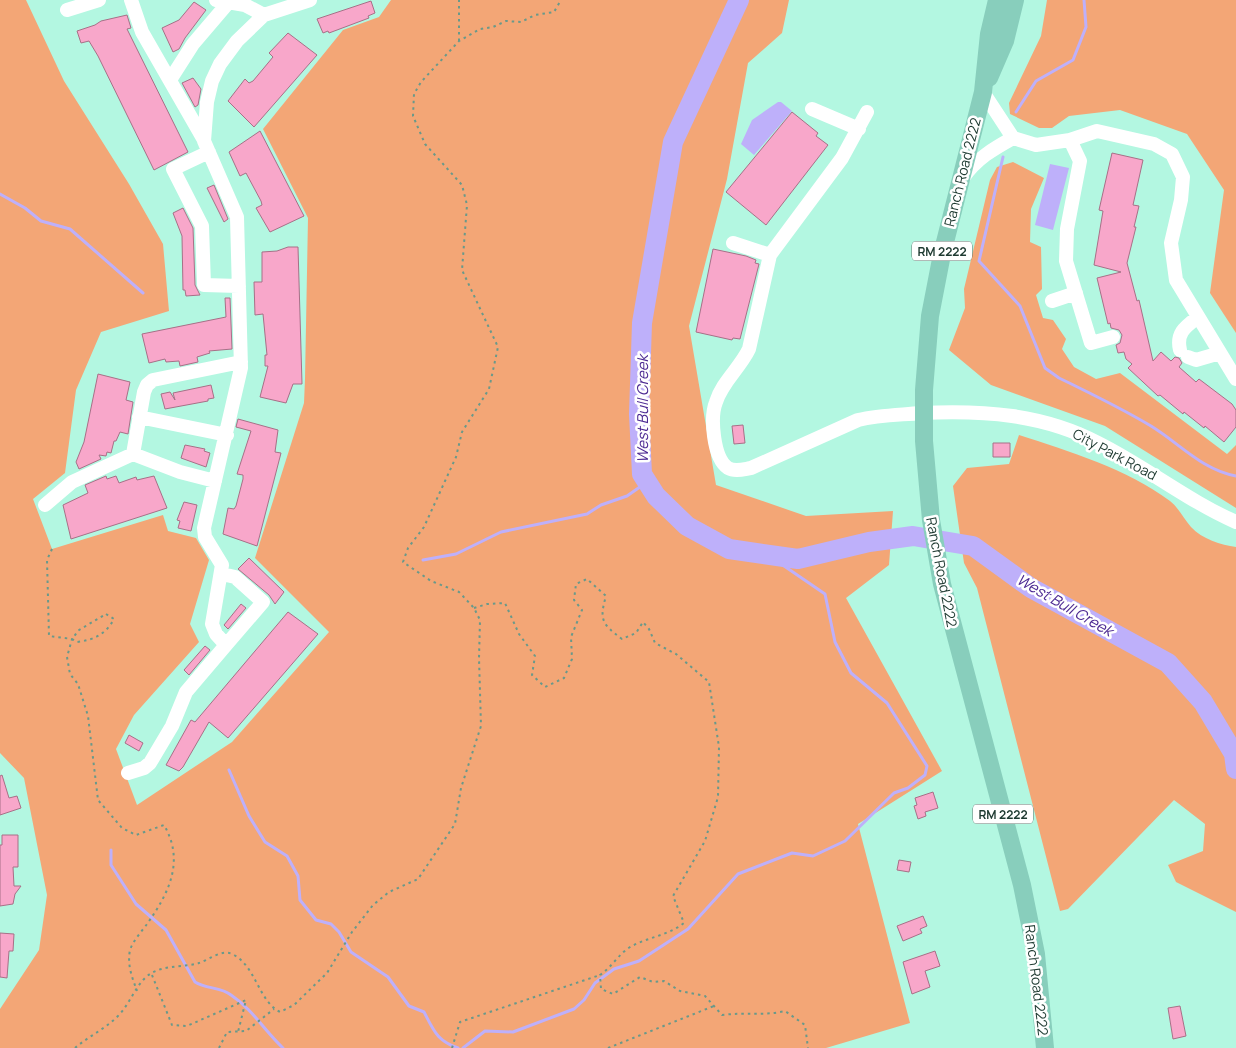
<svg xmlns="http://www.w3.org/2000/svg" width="1236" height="1048" viewBox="0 0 1236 1048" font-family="Manrope,sans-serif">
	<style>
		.green { fill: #f3a676 }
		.water { fill: #beb0fa }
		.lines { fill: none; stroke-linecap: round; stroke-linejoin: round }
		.stream { stroke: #beb0fa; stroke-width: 3 }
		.river { stroke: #beb0fa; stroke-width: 20 }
		.building { fill: #f8a7ca; stroke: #a77087 }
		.path { stroke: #69998a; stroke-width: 2; stroke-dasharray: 2.5 4; stroke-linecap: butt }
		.minor { stroke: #fff; stroke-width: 14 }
		.major { stroke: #88cebc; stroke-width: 18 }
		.labels { text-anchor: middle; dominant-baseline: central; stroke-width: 5; stroke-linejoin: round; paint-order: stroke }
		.shield { fill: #fff; stroke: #62756f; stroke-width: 1 }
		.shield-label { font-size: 12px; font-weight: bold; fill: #1e3a31 }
		.street-label { font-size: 14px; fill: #1e3a31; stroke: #fff }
		.water-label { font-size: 15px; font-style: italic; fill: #4c2992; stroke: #fff }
	</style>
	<rect width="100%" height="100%" fill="#b3f7e1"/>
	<!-- green -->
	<path class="green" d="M0,0H26L64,81L129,184L163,244L169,311L101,332L76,390L65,473L33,499L52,549L163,515L168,531L196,538L209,560L190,624L199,642L134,715L116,749L137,805L232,742L329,632L255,558L304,403L305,379L308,218L263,129L343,30L379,17L391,0H789L782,33L748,63L727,179L689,326L716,485L806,516L893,511L889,565L846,598L942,771L858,824L910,1023L826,1048H0V1009L39,950L47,895L24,778L0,753Z
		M1047,0H1236V333L1210,293L1224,190L1187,134L1120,110L1069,116L1052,128H1039L1010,114L1009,103L1041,36Z
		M1013,162L1044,178L1031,209L1030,242L1041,247L1042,289L1036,295L1043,318L1053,320L1066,339L1062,349L1074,367L1096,379L1120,373L1227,454L1236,445V508L1105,426L991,385L949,350L965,308L964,289L990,180L997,167Z
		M1019,435C1068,451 1128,469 1170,501C1178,507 1184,519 1191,527C1202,539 1221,545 1236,547V912L1176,882L1168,865L1203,851L1205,824L1174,800L1068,909L1060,911L977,588L964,563L953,486L967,468L1009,464Z"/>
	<!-- water -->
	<path class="water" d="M778,102H781L792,111L754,155L741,144L752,120Z
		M1050,164L1069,168L1053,230L1035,225Z"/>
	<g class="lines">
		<!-- stream -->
		<path class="stream" d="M1016,112L1036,81L1073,60L1086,27L1084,0
			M1003,157L979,261L1020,306L1045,368L1059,378C1090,393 1121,408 1151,426C1179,443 1202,470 1236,476
			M0,194L25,208L41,221L70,229L143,293
			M423,560L456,554L501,532L587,514L601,505L627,496L647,482
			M229,770L249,816L265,842L287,856L298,876L300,900L316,920L331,924L339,932L351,952L388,977L409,1006L424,1012C434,1031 437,1041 458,1048
			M111,850V865L136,904L166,930L195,982C206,989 221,987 231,995C252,1009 265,1031 283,1048
			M463,1048L485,1031L513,1032L574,1009L584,1000L595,983L614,969L639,961L688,929L738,874L792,853L813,856L845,841L894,793L908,788L925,775L927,766L887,703L851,673L835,642L825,594L768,555"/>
		<!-- river -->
		<path class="river" d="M739,0L673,142L642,323L639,414L642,474L656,496L687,526L729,549L798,559L869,542L913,536L973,546L1031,588L1168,663L1203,702L1234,754L1236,769"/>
	</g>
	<!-- building -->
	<path class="building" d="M371,1L375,13L368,16L369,18L329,33L328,31L323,33L317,19Z
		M194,2L206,10L185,38L179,49L173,52L162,28L179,20Z
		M127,15L131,28L127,29L188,152L154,170L98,56L89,41L81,43L77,31L95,25L101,21Z
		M288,33L317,55L254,127L228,101L245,79L249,83L253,81L273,57L269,53Z
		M193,78L201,89L198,105L195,107L182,83Z
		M792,112L818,133L816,136L828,145L766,225L726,192Z
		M260,131L304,216L270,232L256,208L262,205L261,201L246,173L240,176L229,152Z
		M1112,153L1143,160L1133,205L1139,206L1134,227H1136L1127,263L1137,301L1139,300L1153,361L1161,352L1171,361L1175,357L1179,358L1182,363L1179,367L1196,382L1199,379L1232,404L1236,410V427L1224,442L1205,426L1204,428L1184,412L1183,414L1160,395L1158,396L1128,368L1132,364L1126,359L1124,352L1118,353L1116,345L1120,343L1122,335L1119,330L1111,328L1110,323L1108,324L1097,278L1121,272L1094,265L1103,211L1099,210Z
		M214,185L228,219L224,222L207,188Z
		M183,208L193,228L195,285L200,295L186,296L185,290H183L182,236L173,213Z
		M288,247H298L302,384H293L286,403L260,397L268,366H265V355H267L263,314L255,315L254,282H262V252L277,251Z
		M713,249L746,256L756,260L755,263L759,264L740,339L733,338L732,340L696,332Z
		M225,298H230L232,349L209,351L210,353L197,357L198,362L180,366L179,361L166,362L165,359L149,363L142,334L226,317Z
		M98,374L130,382L126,400L133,402L128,434L120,432L116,441H114L111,453L107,452L106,456L99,455L101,459L79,469L76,462L84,442Z
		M211,385L214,398L208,399V401L165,409L161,394L170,392L175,400L173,393Z
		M238,419L278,430L275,452L281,453L257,546L223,534L228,508L234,509L236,506L243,479V475L237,474L251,431L236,427Z
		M743,425L745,443L734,444L732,426Z
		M993,443H1010V457H993Z
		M185,445L205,449L204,451L210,453L206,467L181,458Z
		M106,476L107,479L116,476L119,483L136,477L137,480L154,476L167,508L71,539L63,505L88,493L85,485Z
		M184,502L197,505L191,531L178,528L180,521L177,520Z
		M249,558L284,592L275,604L269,595L238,569Z
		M241,604L246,608L228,629L224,625Z
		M288,612L318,634L228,738L209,722L183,767L179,771L166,765L191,720L195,722Z
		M205,646L210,650L189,675L184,670Z
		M129,735L143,743L139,751L125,743Z
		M2,775L9,798L17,796L21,808L0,815V776Z
		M933,792L938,808L925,812L926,816L918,819L914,806L917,805L915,798Z
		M2,835H18V867H13L14,886H21L15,894L13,904L0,906V845H2Z
		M899,860L911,862L909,872L897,870Z
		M923,916L927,926L920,929L922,933L903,941L897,926Z
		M0,933L14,934L13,951H9L7,978L0,977Z
		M935,951L940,966L925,971L930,987L912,994L903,962Z
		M1180,1006L1186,1036L1173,1039L1168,1008Z"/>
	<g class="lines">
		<!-- path -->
		<path class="path" d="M459,41V0
			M52,549L47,560L49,636L72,639L67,657L70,674L78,684L88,716L98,800L122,828L136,835L164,825C185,861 169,893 147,924C142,931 133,941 130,950C127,965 132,977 137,991
			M474,608L487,604L505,603L519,634L535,656L532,675L545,687L564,678L572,659L571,637L582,610L574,600L576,584L587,579L606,596C599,620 602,624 622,639L636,633L643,622L649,629L655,643L676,654L709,682L719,747L718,797L705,841L673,896L684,923C669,935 649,937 632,946C620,952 612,967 600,975L601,989L613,994L640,977L653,982L664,981L680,991L705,996L722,1015C745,1012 764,1016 785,1011L805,1025L808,1048
			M106,614L114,619C106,634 94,640 77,642L72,639L79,630Z
			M152,975L172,1025L187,1026L246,1000L238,1032
			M75,1048C89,1036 105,1029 118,1016C129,1005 134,989 145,978C159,964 182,968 199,963C209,960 221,949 232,954C256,965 258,1001 280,1012L294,1005L327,973L352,932L373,905L389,892L418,879L455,824L461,788L481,726L479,658L480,620L474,608L459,592L431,581L403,562L408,548L424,527L456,457L462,432L489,389L498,347L462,270L467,205L462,185L425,144L413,116L414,94L421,82L459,41L480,29L493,27L506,21L521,22L535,15L554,12L561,0
			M219,1048L227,1032L246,1031L274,1009
			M452,1048L460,1022L600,975
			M608,1048L714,1006"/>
		<!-- minor -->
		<path class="minor" d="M131,0L142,32L204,140
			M216,0L245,5L264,15
			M67,10L99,0
			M170,80L193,44L228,3
			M983,92L1013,138L1036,145L1070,140L1097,131L1154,144L1172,154L1183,177L1181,200L1171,243L1176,280L1236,379
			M812,109L859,129
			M867,112L842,158L770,255L749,349C740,368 722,382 716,402C710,417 713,458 728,468C735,472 744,469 751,468L858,420C879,415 900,415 921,413C983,410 1043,414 1098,443C1146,467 1188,501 1236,522
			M1070,140L1080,161L1067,229L1066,261L1091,343L1113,337
			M209,152L173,169L202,226L204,285L239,286
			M963,178C976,159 993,149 1013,138
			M733,243L770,255
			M1052,301L1076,293
			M1180,350C1176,333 1185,327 1198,317
			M1188,357L1196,360L1220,353
			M139,417L227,435
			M215,481L180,472L133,454L144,392L147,385L153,380L241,362
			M45,505L72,482L133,454
			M222,574L235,577L263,602L226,645
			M128,773L144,768L150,763L172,726L186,692L226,645L216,634L212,624L222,565L205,537L204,528L241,368L237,217L204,141L207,102L212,81L220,64L237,41L264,15L310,0"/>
		<!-- major -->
		<path class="major" d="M997,0L989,34L983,92L942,254L930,316L924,390V441L931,520L942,584L1022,885L1036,954L1045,1048
			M989,78L1005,41L1015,0"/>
	</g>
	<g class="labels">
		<!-- shield labels -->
		<g class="shield">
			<rect x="912" y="241.5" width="60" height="19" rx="4"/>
			<rect x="973" y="804.5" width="60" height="19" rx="4"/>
		</g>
		<g class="shield-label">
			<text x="942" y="251">RM 2222</text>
			<text x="1003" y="814">RM 2222</text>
		</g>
		<!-- street labels -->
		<g class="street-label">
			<text transform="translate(962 172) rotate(-76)">Ranch Road 2222</text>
			<text transform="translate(1115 454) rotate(28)">City Park Road</text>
			<text transform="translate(942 572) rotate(79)">Ranch Road 2222</text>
			<text transform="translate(1037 980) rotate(83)">Ranch Road 2222</text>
		</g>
		<!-- water labels -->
		<g class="water-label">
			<text transform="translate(642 409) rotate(-90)">West Bull Creek</text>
			<text transform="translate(1065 605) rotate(30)">West Bull Creek</text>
		</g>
	</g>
</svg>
